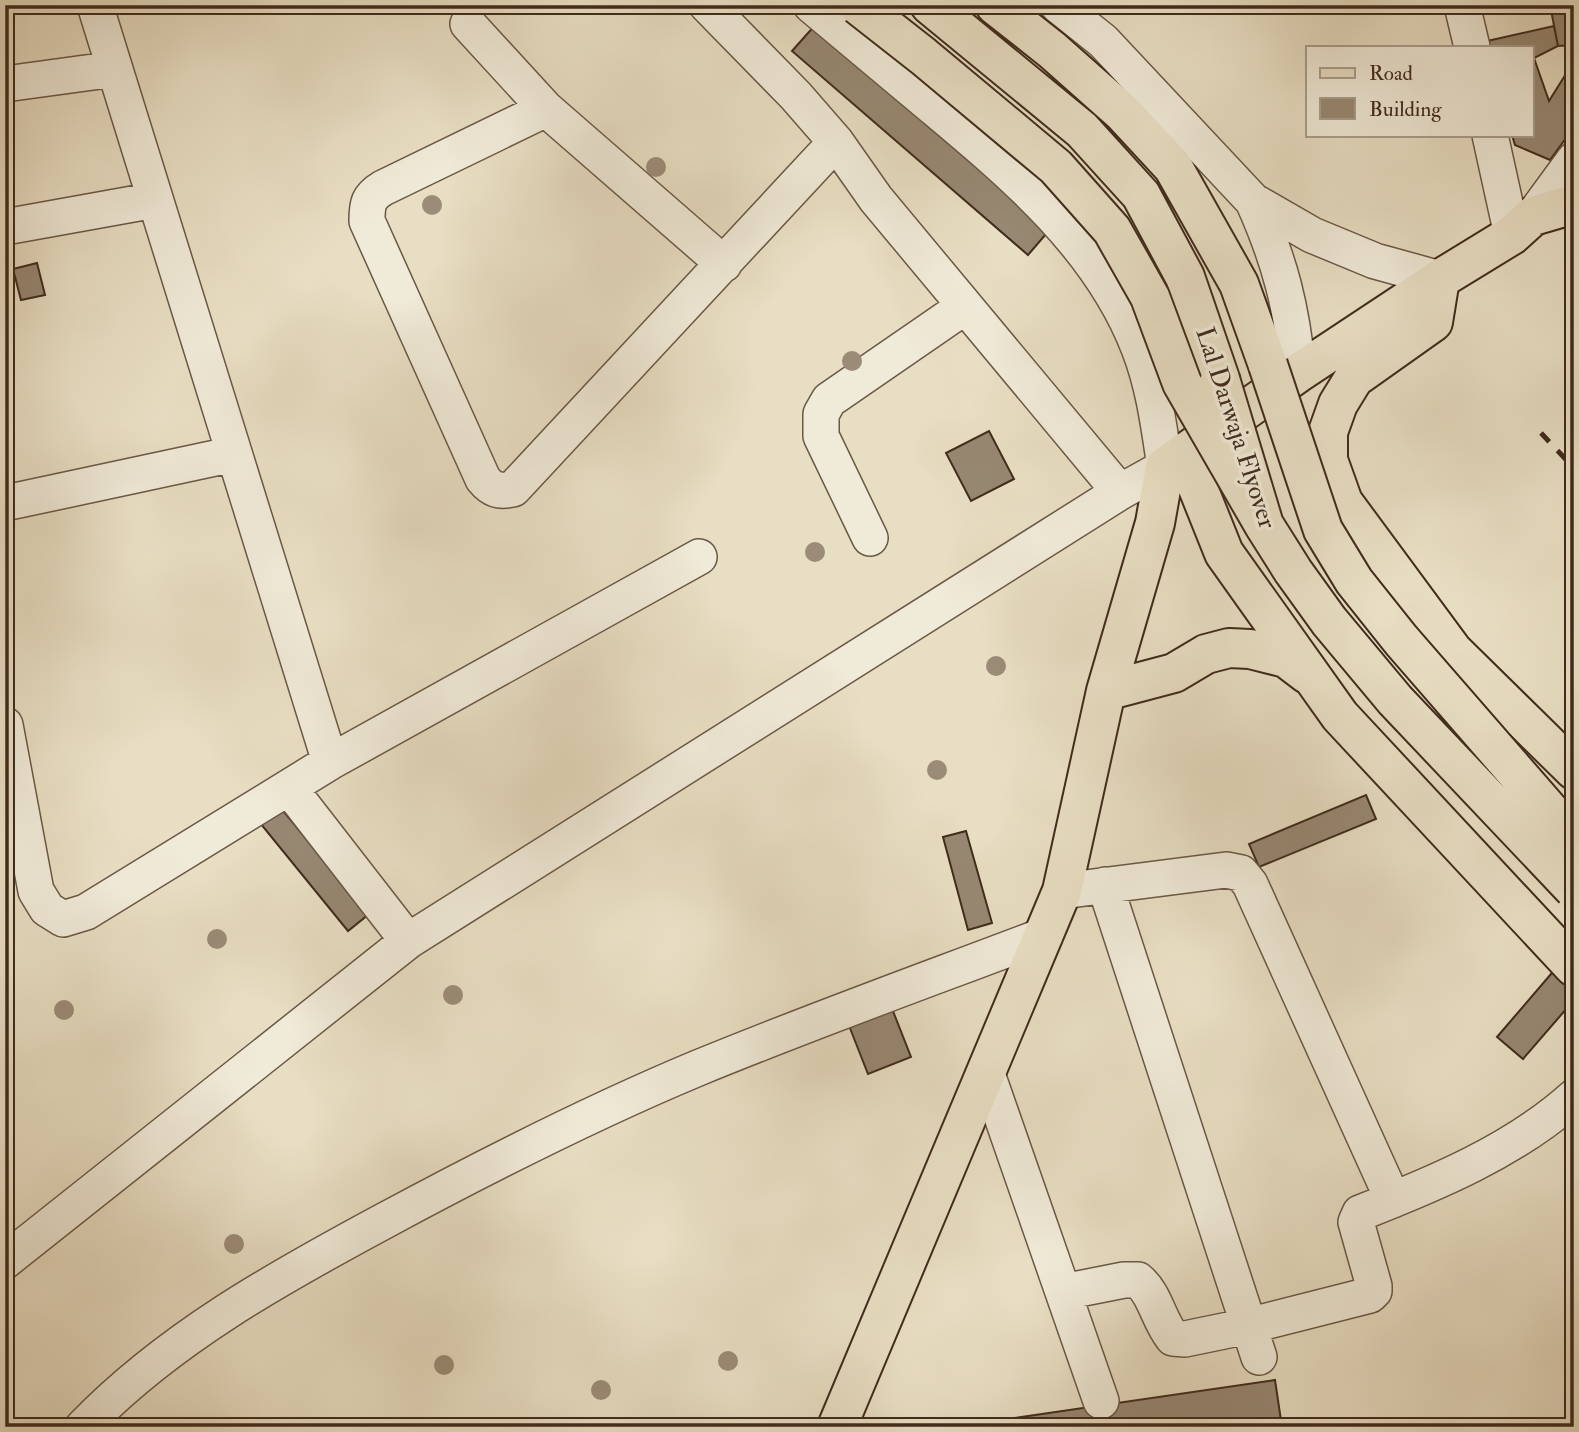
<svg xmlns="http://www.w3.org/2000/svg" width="1579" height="1432" viewBox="0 0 1579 1432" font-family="'IM FELL Double Pica',serif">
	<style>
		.building { fill: #978873; stroke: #402b1d; stroke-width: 2 }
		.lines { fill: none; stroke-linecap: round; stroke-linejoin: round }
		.minor-casing { stroke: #6a5846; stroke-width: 38 }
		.major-casing { stroke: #402b1d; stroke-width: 42 }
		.highway-casing { stroke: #402b1d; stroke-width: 42 }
		.minor { stroke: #f0ead8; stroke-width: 35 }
		.major { stroke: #e8dec3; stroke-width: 38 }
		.highway { stroke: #e8dec3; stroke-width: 38 }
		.rail { stroke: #402b1d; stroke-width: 5; stroke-dasharray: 12 12; stroke-linecap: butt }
		.highway-bridge-casing { stroke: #402b1d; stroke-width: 42; stroke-linecap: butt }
		.highway-bridge { stroke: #e8dec3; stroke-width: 38 }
		.tree { fill: #9b8c77 }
		.labels { text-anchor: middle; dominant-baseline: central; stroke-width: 7; stroke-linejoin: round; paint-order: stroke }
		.street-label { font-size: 26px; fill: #402b1d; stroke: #f0ead8 }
	</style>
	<rect width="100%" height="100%" fill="#e8dec3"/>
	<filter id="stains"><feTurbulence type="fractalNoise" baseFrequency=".00286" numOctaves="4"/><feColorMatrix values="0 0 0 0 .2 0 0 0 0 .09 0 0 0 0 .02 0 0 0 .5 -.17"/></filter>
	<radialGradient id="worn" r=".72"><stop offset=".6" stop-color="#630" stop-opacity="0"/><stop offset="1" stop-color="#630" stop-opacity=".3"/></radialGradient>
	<!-- building -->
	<path class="building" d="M1550,5H1574V45L1558,46Z
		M817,23L1052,227L1028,255L792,51Z
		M1554,26L1558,46L1534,58L1549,101L1574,61V127L1550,160L1515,145L1512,135H1532V47H1488L1487,41Z
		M37,263L45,295L21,300L13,269Z
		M989,431L1014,479L971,501L946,453Z
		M1366,795L1376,819L1259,867L1249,844Z
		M280,807L369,914L348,931L260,823Z
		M966,831L992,923L968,930L943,837Z
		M1557,967L1574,982V1000L1523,1059L1497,1037Z
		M891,1006L911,1057L868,1074L848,1023Z
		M1275,1380L1282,1427H952Z"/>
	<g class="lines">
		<defs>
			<path id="minor" d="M95,5L330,762
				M707,5L796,96L836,142L876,199L1120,492
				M1058,5L1103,41L1253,201L1312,235L1375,261L1440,279
				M1462,5L1472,47
				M468,24L546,109L724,264
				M5,84L115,69
				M546,109L383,188C368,197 367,204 367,221L483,479C492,490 499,492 513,489L836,142
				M1490,135L1512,235
				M1253,201C1280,261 1292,308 1298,373
				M1533,216L1574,160
				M5,227L155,200
				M5,503L234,454
				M870,538L821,436V414L829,400L964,307
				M5,725L36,891L47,909L63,919L86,912L330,762L699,557
				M290,789L408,941
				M1105,885L1259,1357
				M1062,891L1226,870L1241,873L1250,884L1393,1200
				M986,1071L1101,1401
				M5,1261L408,941L1120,492L1165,467C1159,427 1154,386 1139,348C1100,247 1014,175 934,108C893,74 852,39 811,5
				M1063,1292L1124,1280H1138C1156,1295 1158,1320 1173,1338L1185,1339L1248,1326L1370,1295L1374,1291V1286L1356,1222L1360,1213C1434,1184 1514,1151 1574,1097
				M83,1427C168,1339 276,1279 384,1221C486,1166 590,1113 698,1068C812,1021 929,979 1045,935"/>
			<path id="major" d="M1440,279L1433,322L1354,378L1338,404L1328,432V460L1343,502L1453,651L1574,770
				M1184,453L1224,553L1340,716L1574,967
				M1106,691L1174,673L1206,654L1229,648L1250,649L1286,658L1307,674
				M837,1427L1062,891L1106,691L1155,523L1165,467L1298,373L1440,279L1512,235L1533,216L1574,204"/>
			<path id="highway" d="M930,5L1082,130L1141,195L1185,277L1220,379
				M995,5L1052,50L1123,113L1173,167L1239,284L1268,365"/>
		</defs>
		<!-- minor casing -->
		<use href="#minor" class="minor-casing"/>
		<!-- major casing -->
		<use href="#major" class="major-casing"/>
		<!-- highway casing -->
		<use href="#highway" class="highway-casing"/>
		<!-- minor -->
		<use href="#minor" class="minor"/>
		<!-- major -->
		<use href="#major" class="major"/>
		<!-- highway -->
		<use href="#highway" class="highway"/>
		<!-- rail -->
		<path class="rail" d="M1541,433L1574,468"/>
		<defs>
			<path id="highway-bridge" d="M858,5L923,56L1056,167L1112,230L1150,297L1182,383L1264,525
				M1268,365L1323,530L1354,581L1401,640L1574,839
				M1220,379L1264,525L1293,571L1329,621L1395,700L1574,889"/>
		</defs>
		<!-- highway-bridge casing -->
		<use href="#highway-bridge" class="highway-bridge-casing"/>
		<!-- highway-bridge -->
		<use href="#highway-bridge" class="highway-bridge"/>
	</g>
	<!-- trees -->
	<g class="tree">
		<circle cx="656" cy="167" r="10"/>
		<circle cx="432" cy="205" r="10"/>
		<circle cx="852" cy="361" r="10"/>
		<circle cx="815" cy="552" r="10"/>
		<circle cx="996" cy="666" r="10"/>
		<circle cx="937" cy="770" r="10"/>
		<circle cx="217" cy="939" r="10"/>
		<circle cx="453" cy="995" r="10"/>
		<circle cx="64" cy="1010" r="10"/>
		<circle cx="234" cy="1244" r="10"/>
		<circle cx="728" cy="1361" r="10"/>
		<circle cx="444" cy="1365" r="10"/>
		<circle cx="601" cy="1390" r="10"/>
	</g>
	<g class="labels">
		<!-- street labels -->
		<g class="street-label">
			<text transform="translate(1236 428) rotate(72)">Lal Darwaja Flyover</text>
		</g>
	</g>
	<!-- margin -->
	<rect width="1579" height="1432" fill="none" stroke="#e8dec3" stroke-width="28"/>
	<rect x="7" y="7" width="1565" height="1418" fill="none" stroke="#402b1d" stroke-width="3.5"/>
	<rect x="14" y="14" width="1551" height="1404" fill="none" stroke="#402b1d" stroke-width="2"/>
	<!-- legend -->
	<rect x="1306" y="46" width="228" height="91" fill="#f0ead8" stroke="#aa9e8d" stroke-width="2"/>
	<rect x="1320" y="68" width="35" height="10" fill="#e8dec3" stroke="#aa9e8d" stroke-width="2"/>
	<text x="1369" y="80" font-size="21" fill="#402b1d">Road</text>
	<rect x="1320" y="98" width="35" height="21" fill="#978873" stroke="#aa9e8d" stroke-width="2"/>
	<text x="1369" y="116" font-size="21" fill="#402b1d">Building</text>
	<rect width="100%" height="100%" filter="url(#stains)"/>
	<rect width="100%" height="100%" fill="url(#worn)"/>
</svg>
